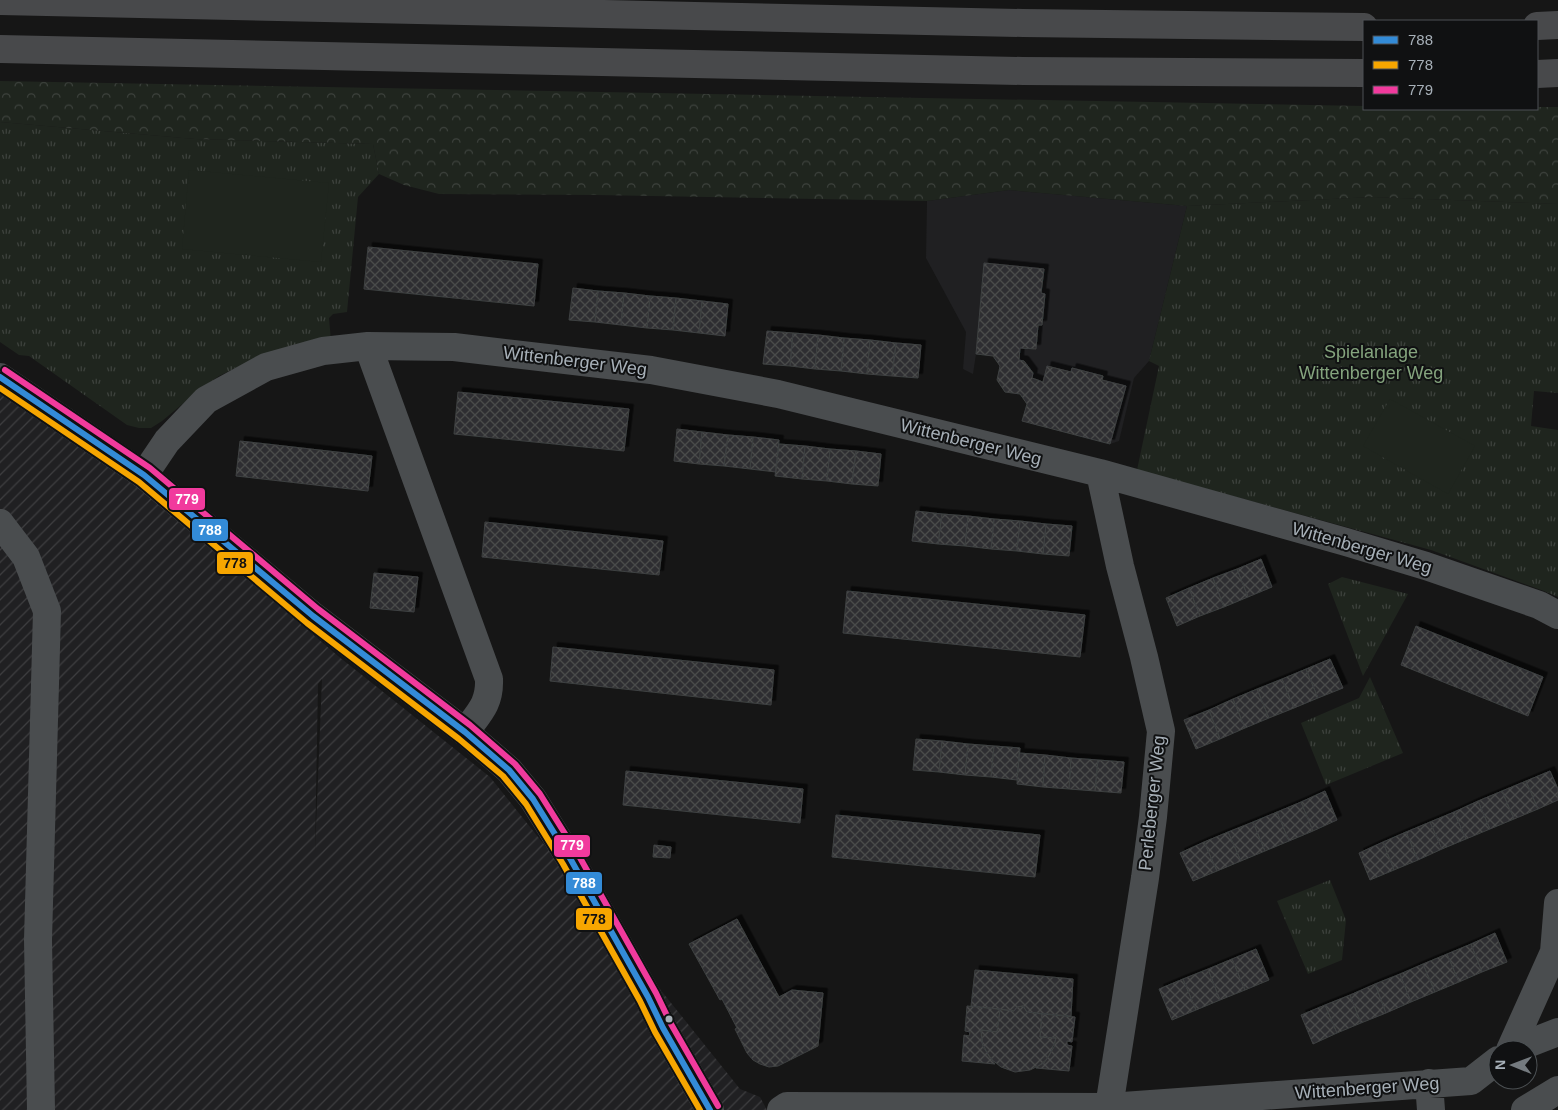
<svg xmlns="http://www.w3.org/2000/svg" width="1558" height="1110" viewBox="0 0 1558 1110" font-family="Helvetica,sans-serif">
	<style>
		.built { fill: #202022 }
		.industrial { fill: url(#industrial-furrows); fill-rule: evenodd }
		.grass { fill: url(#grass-tufts) }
		.forest { fill: url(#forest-crowns) }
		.pitch { fill: #1f251e }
		.building { fill: url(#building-cross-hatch); stroke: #3e4142; filter: url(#shadow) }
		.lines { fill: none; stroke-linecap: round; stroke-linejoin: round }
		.minor { stroke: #4a4d4f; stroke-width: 28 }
		.major { stroke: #47494b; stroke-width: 28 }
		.highway { stroke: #48494b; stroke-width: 28 }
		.bus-1-casing { stroke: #101112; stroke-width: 10 }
		.bus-2-casing { stroke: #101112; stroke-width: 10 }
		.bus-3-casing { stroke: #101112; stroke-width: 10 }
		.bus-1 { stroke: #338bd7; stroke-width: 6 }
		.bus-2 { stroke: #f7a600; stroke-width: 6 }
		.bus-3 { stroke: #f13a9d; stroke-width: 6 }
		.bus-dot { fill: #a7b0b8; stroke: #101112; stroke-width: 2 }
		.labels { text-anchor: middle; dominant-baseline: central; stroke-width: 4; stroke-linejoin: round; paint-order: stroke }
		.park-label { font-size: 18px; fill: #84a37d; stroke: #101112 }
		.street-label { font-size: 18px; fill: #a7b0b8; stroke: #101112 }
		.line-badge { stroke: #101112; stroke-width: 2 }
		.badge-label { font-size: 14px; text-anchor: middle; font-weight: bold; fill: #fff }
		.pale-badge-label { font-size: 14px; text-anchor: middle; font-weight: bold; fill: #111 }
	</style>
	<defs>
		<pattern id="industrial-furrows" width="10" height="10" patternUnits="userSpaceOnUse" patternTransform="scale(1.25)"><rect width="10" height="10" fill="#202022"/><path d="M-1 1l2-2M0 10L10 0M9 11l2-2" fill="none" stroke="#3e3e40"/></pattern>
		<pattern id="grass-tufts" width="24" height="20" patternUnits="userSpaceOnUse" patternTransform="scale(1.25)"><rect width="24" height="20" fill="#1f251e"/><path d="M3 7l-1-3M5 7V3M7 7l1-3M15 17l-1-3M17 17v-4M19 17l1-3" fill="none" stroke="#3d423d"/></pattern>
		<pattern id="forest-crowns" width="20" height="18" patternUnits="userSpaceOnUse" patternTransform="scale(1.25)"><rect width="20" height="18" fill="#1f251e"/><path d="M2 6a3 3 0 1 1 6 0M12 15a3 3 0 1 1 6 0" fill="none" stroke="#3d423d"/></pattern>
		<pattern id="building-cross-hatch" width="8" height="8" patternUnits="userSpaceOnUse" patternTransform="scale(1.25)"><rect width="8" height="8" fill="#2f2f30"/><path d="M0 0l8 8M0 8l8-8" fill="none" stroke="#4a4b4c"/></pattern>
		<filter id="shadow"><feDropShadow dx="4.5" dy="-4.5" stdDeviation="0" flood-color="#0009"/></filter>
	</defs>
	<rect width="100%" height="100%" fill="#161616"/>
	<!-- built -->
	<path class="built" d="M1009,190L1187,206L1149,361L1134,378L1119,441L1110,444L1022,421L1027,404L1020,394L1005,392L997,380L1000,366L993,356L976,354L973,374L963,369L966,332L926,258L927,201Z"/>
	<!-- industrial -->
	<path class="industrial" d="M0,388L140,485L338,656L490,777L740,1089L760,1097L767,1110H0ZM322,679L315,852L318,684Z"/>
	<!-- grass -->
	<path class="grass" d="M0,122L195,139L373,144L379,174L358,197L347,312L333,314L329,318L331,341L248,362L219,376L203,387L162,421L151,428H139L127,425L29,356L19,355L0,342Z
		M1372,197L1558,204V393L1534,391L1531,426L1558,430V597L1544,591L1431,550L1137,470L1159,366L1149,361L1187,206Z
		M1342,577L1408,594L1363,676L1328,584Z
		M1370,677L1403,753L1326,785L1301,723L1359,698Z
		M1330,880L1346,920L1342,960L1308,974L1277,901Z"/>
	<!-- forest -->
	<path class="forest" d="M0,81L1364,106V109H1537V107H1558V204L1372,197L1187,206L1009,190L927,201L596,195L439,194L404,185L379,174L373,144L195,139L0,122Z"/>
	<!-- pitch -->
	<path class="pitch" d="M189,170L329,183L321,262L182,249Z
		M1390,399L1475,446L1448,494L1363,446Z"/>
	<!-- building -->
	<path class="building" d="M368,247L538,264L534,306L364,289Z
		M984,263L1044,269L1041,293L1045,294L1042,325H1038L1036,349L1020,348L1019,360L1024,361L1033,373L1032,378L1043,382L1047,366L1071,372L1072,368L1103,376L1102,380L1126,386L1110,444L1022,421L1027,404L1020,394L1005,392L997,380L1000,366L993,356L976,354Z
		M573,288L598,291L595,322L569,320Z
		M598,291L624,293L621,325L595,322Z
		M624,293L650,296L647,328L621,325Z
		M650,296L676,298L673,330L647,328Z
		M676,298L702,301L699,333L673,330Z
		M702,301L728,304L725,336L699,333Z
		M767,331L793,333L790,366L763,364Z
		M793,333L818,335L815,369L790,366Z
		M818,335L844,338L841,371L815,369Z
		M844,338L870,340L867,374L841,371Z
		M870,340L896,343L892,376L867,374Z
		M896,343L921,345L918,378L892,376Z
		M458,392L629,409L624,451L454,434Z
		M677,429L702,432L699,464L674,461Z
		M702,432L728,435L724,466L699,464Z
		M728,435L753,437L750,469L724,466Z
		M753,437L779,440L776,472L750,469Z
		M240,441L372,456L368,491L236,476Z
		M779,444L805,446L802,479L775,476Z
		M805,446L830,449L827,481L802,479Z
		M830,449L856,451L852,484L827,481Z
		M856,451L881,454L878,486L852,484Z
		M916,511L942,514L938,544L912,541Z
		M942,514L968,516L965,546L938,544Z
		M968,516L994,519L991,549L965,546Z
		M994,519L1020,521L1017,551L991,549Z
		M1020,521L1046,524L1043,554L1017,551Z
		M485,522L663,541L659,575L482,557Z
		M1046,524L1072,526L1069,556L1043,554Z
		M1261,559L1272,587L1248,597L1237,569Z
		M1237,569L1248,597L1224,607L1213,578Z
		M374,573L418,577L414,612L370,608Z
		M1213,578L1224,607L1200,616L1189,588Z
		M1189,588L1200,616L1177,626L1166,598Z
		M847,591L1085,615L1080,657L843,633Z
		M1416,626L1543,677L1528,716L1401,665Z
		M553,647L774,670L771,705L550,681Z
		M1330,659L1343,688L1318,698L1306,669Z
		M1306,669L1318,698L1294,708L1282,679Z
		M1282,679L1294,708L1269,718L1257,689Z
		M1257,689L1269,718L1245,728L1233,699Z
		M1233,699L1245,728L1220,739L1209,710Z
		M1209,710L1220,739L1196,749L1184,720Z
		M916,739L942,741L939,772L913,770Z
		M942,741L968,744L965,775L939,772Z
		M968,744L994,746L991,777L965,775Z
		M994,746L1020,748L1017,780L991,777Z
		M1019,753L1045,755L1043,787L1017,784Z
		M1045,755L1071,758L1069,789L1043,787Z
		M1071,758L1098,760L1095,791L1069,789Z
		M1098,760L1124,762L1121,793L1095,791Z
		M626,771L803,789L800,823L623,805Z
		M1550,771L1558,789V800L1538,809L1526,781Z
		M1526,781L1538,809L1514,819L1502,791Z
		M1325,791L1337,820L1313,831L1301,802Z
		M1502,791L1514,819L1490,829L1478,801Z
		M1478,801L1490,829L1466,839L1454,812Z
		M1301,802L1313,831L1289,841L1277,812Z
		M1277,812L1289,841L1265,851L1253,822Z
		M1454,812L1466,839L1442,849L1430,822Z
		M836,815L1040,835L1035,877L832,857Z
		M1253,822L1265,851L1241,861L1228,832Z
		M1430,822L1442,849L1418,860L1406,832Z
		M1228,832L1241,861L1217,871L1204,842Z
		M1406,832L1418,860L1394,870L1383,842Z
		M1204,842L1217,871L1193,881L1180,853Z
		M1383,842L1394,870L1370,880L1359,853Z
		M654,845L671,847L670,858L653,857Z
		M737,919L779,997L792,990L823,993L818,1046L778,1066L769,1067L760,1064L753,1060L747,1053L735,1029L737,1028L722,999L720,1000L689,944Z
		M1495,933L1507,962L1482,972L1471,944Z
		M1471,944L1482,972L1459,982L1447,954Z
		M1256,949L1269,980L1245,990L1232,959Z
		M1447,954L1459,982L1435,992L1423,964Z
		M1232,959L1245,990L1220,1000L1208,969Z
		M1423,964L1435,992L1411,1002L1400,974Z
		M1208,969L1220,1000L1196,1010L1183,979Z
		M975,970L1073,979L1071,1016L1027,1012L1023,1006L1017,1007L1014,1011L971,1006Z
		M1400,974L1411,1002L1386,1013L1375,984Z
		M1183,979L1196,1010L1172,1020L1159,989Z
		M1375,984L1386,1013L1361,1023L1350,995Z
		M1350,995L1361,1023L1337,1033L1325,1005Z
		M1325,1005L1337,1033L1313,1044L1301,1015Z
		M967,1006L1000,1009L997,1032L981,1030L983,1047L995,1064L962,1061L964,1035L969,1036L970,1032L965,1031Z
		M1023,1006L1027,1012L1042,1014L1040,1037L1056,1038L1051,1052L1044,1063L1030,1070L1015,1072L1001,1067L990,1058L982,1043L981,1030L997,1032L1000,1009L1014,1011L1017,1007Z
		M1042,1014L1075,1017L1072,1042L1067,1041V1045L1072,1046L1069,1071L1036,1068L1047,1059L1054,1047L1056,1038L1040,1037Z"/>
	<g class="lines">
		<!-- minor -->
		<path class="minor" d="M368,346L489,679C490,704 479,713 465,732
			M1100,473L1120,566L1144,657L1161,731L1153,817L1145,878L1109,1107
			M144,475L167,441L206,400L266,367L323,351L368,346L454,347L651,370L778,394L1100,473L1346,542L1426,566L1539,605L1558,615
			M0,523L26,557L47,611L38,940L41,1110
			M1510,1050L1554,952L1558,903
			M1512,1050L1558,1032
			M1429,1083L1431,1110
			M781,1110L787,1106L1109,1107L1471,1081L1498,1060
			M1525,1110L1558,1090"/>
		<!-- major -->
		<path class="major" d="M0,377L144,475L313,616L465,732L509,770L533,799L571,860L648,997L663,1028L710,1110"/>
		<!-- highway -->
		<path class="highway" d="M0,1L1023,23L1364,27
			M1537,26L1558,25
			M0,49L1023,71L1364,73
			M1537,74L1558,73"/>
		<defs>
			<path id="bus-1" d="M0,377L144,475L313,616L465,732L509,770L533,799L571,860L648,997L663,1028L710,1110"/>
			<path id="bus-2" d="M0,388L139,482L307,623L459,739L503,776L526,804L563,864L640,1001L655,1032L700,1110"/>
			<path id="bus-3" d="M5,370L150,468L318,609L470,725L515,764L540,794L579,856L656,993L671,1024L718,1106"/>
		</defs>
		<!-- bus-1 casing -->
		<use href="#bus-1" class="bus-1-casing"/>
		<!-- bus-2 casing -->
		<use href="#bus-2" class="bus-2-casing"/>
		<!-- bus-3 casing -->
		<use href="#bus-3" class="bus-3-casing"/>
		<!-- bus-1 -->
		<use href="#bus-1" class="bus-1"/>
		<!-- bus-2 -->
		<use href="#bus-2" class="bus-2"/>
		<!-- bus-3 -->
		<use href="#bus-3" class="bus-3"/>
	</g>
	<!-- markers -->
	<circle class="bus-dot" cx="669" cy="1019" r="4.5"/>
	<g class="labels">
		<!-- park labels -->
		<g class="park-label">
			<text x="1371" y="352">Spielanlage<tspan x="1371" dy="21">Wittenberger Weg</tspan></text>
		</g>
		<!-- street labels -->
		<g class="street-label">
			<text transform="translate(575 361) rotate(7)">Wittenberger Weg</text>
			<text transform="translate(971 442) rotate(14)">Wittenberger Weg</text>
			<text transform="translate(1362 548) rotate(16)">Wittenberger Weg</text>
			<text transform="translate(1152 803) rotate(-84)">Perleberger Weg</text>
			<text transform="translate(1367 1088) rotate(-4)">Wittenberger Weg</text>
		</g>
	</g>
	<g class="line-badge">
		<rect x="168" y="487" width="38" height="24" rx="5" fill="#f13a9d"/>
		<rect x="191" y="518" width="38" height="24" rx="5" fill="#338bd7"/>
		<rect x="216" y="551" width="38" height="24" rx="5" fill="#f7a600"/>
		<rect x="553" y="834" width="38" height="24" rx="5" fill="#f13a9d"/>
		<rect x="565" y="871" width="38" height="24" rx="5" fill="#338bd7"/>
		<rect x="575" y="907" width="38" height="24" rx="5" fill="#f7a600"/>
	</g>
	<g class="badge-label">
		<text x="187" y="504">779</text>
		<text x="210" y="535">788</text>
		<text x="572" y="850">779</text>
		<text x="584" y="888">788</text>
	</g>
	<g class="pale-badge-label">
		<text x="235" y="568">778</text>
		<text x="594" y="924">778</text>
	</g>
	<!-- legend -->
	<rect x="1363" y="20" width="175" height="90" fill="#101112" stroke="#4c5154"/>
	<rect x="1373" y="36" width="25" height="8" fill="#338bd7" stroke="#4c5154"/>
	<text x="1408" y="45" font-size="15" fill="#a7b0b8">788</text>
	<rect x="1373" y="61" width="25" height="8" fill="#f7a600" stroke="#4c5154"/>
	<text x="1408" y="70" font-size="15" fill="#a7b0b8">778</text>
	<rect x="1373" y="86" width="25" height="8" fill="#f13a9d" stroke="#4c5154"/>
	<text x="1408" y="95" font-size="15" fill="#a7b0b8">779</text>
	<!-- north arrow -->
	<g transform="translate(1513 1065) rotate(271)"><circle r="24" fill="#101112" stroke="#4c5154"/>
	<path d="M0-4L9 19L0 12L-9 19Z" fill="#747a7f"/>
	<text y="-8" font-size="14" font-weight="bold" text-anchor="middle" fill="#a7b0b8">N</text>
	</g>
</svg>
